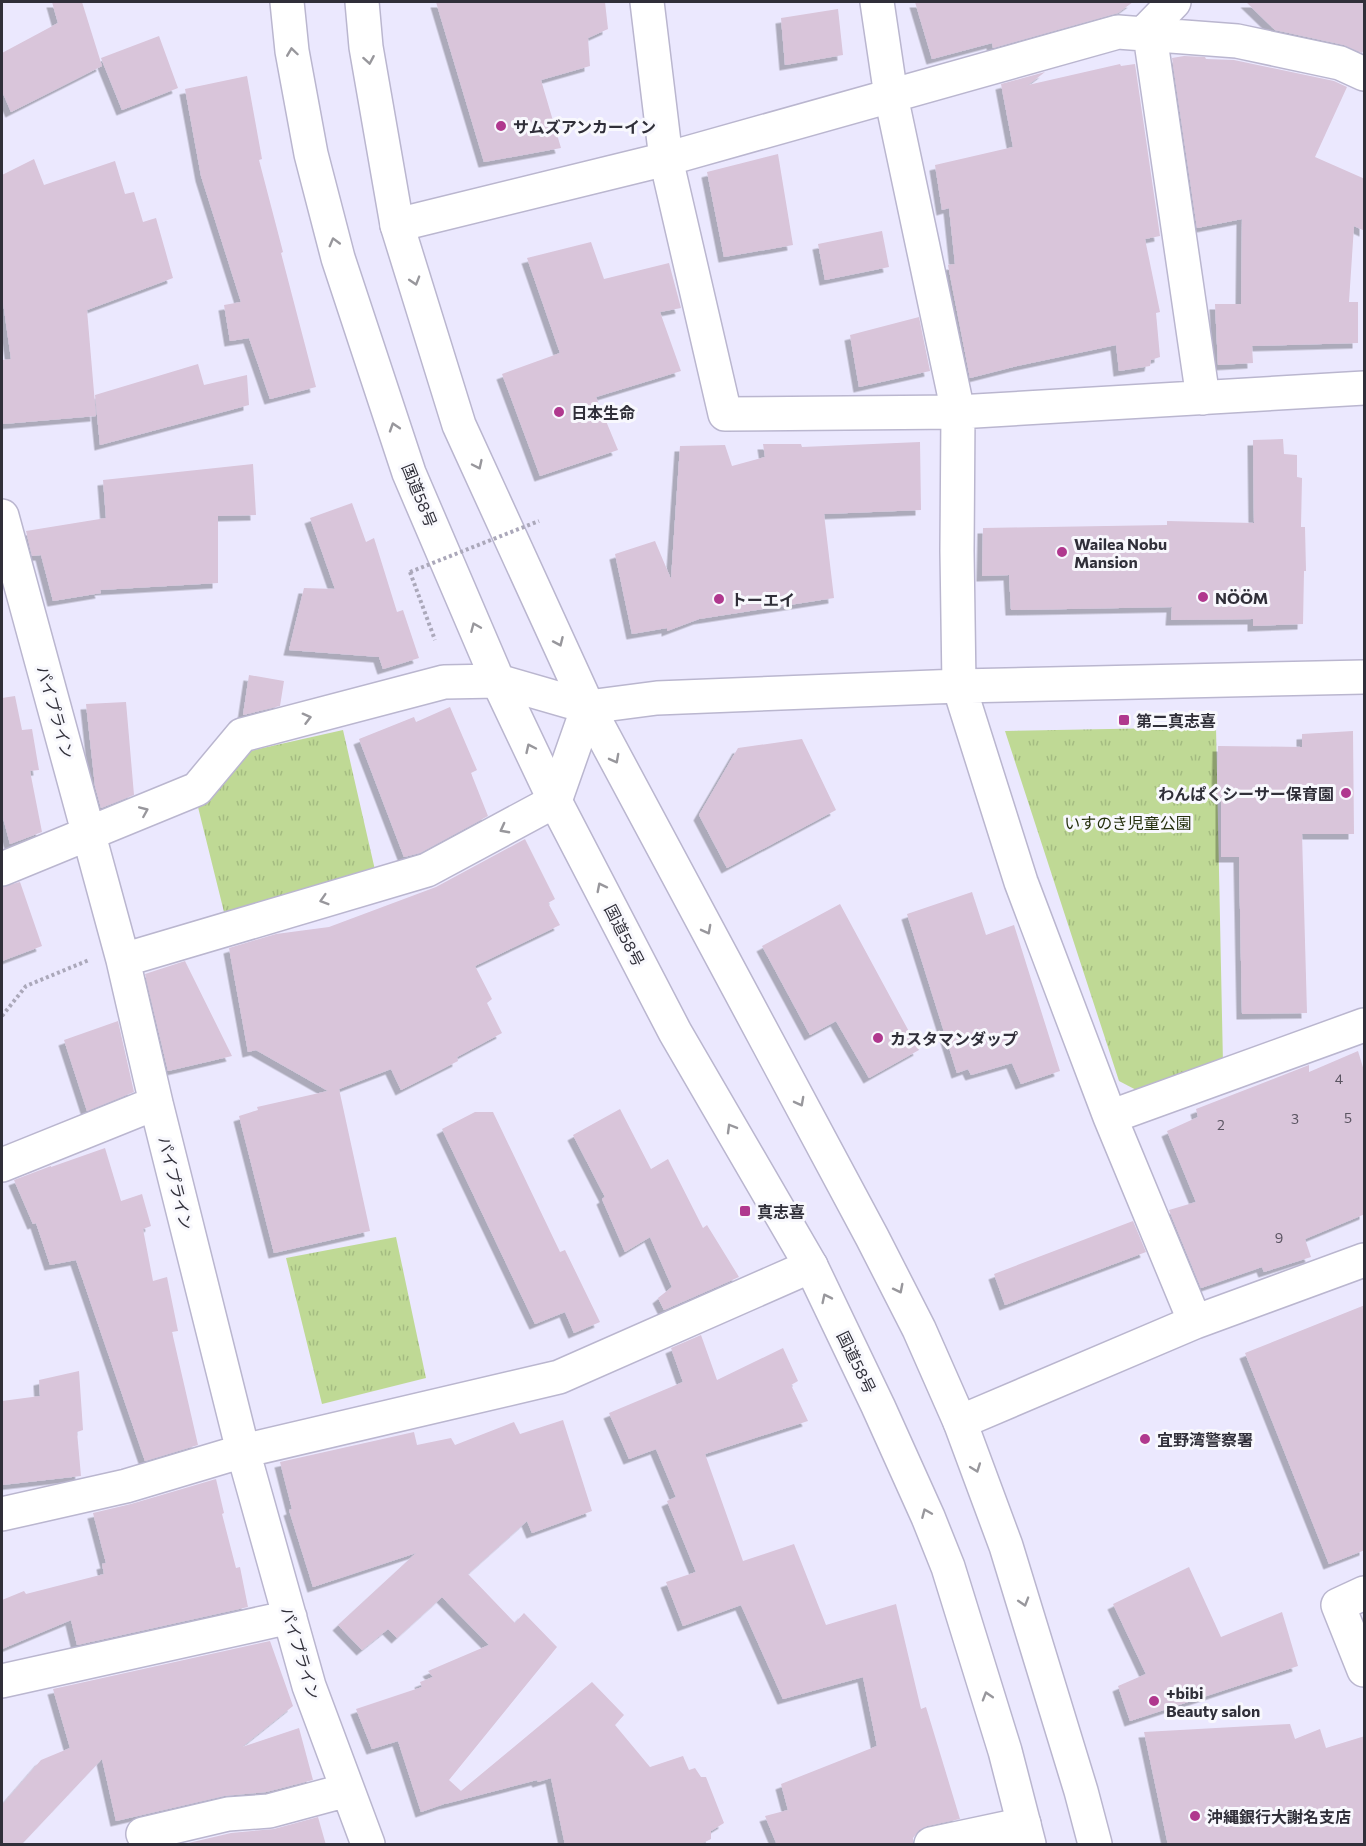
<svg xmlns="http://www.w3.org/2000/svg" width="1366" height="1846" viewBox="0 0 1366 1846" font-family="Commissioner,'Noto Sans JP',sans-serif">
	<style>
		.park { fill: url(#park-tufts) }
		.building { fill: #d9c5da; filter: url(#shadow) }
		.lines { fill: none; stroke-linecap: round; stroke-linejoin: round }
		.minor-casing { stroke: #bab6cf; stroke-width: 36 }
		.highway-casing { stroke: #bab6cf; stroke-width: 36 }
		.path { stroke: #aba8ba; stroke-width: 4; stroke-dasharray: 3 3; stroke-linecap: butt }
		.minor { stroke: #fff; stroke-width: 33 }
		.highway { stroke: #fff; stroke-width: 33 }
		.path-bridge { stroke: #aba8ba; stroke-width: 4; stroke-dasharray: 3 3; stroke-linecap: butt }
		.oneway { stroke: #98979c }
		.poi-dot { fill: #b0388e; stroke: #f8f8fd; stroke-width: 2 }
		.labels { text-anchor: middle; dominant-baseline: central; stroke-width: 6; stroke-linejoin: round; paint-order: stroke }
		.number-label { font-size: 14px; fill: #5a5461 }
		.poi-label { font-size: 16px; font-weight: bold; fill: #302f39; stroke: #f8f8fd; text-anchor: start }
		.street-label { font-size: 16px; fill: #302f39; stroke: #f8f8fd }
		.park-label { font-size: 16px; fill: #25300d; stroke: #f8f8fd }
	</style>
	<defs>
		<pattern id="park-tufts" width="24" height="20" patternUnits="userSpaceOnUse" patternTransform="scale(1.5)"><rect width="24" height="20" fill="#bfd995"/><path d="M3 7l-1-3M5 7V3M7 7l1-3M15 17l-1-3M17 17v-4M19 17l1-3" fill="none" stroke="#a4bb81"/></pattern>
		<filter id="shadow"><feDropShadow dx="-5.5" dy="5.5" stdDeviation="0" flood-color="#0004"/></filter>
	</defs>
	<rect width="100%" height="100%" fill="#ebe8fe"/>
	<!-- park -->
	<path class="park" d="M1216,727L1223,1064L1142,1093L1119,1081L1005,731Z
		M343,730L375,870L224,912L197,803L250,751Z
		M396,1237L426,1378L322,1404L286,1258Z"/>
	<!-- building -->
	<path class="building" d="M52,2H82L102,66L11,112L2,91V53L58,23Z
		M436,2H605L608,29L588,38L590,66L541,80L561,148L484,162Z
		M915,2H1133L1118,13L993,48L992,43L932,59Z
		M1246,2H1365V48L1362,53L1344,45L1275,30Z
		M838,9L843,55L785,65L781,18Z
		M159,36L178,88L122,110L101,58Z
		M1184,56L1205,57L1206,59L1234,60L1334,81L1347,87L1315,157L1365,179V231L1354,226L1349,302H1358V343L1252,346L1253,363L1218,365L1215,304H1241L1242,219L1197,228L1172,58Z
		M1120,64L1121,66L1135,64L1160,236L1145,239L1160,312L1156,313L1160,357L1151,360L1150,366L1119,371L1116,345L1017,366L970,378L948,265L955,264L949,208L942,210L935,165L1013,147L1001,84L1045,72L1028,85Z
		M247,76L262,159L259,160L283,252L281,253L316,387L270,399L249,338L230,341L224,305L241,302L201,176L185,89Z
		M778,154L793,245L724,257L707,172Z
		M34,159L44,185L115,161L125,194L134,192L143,222L156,218L173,278L87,310L96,416L3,424L2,360L11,359L2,295V175Z
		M882,231L889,267L825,280L818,244Z
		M591,242L604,279L669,263L681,308L660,312L681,371L596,397L618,450L540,476L502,374L560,353L527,258Z
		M919,317L930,371L859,387L850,335Z
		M198,364L204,385L247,375L249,405L100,445L95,395Z
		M1283,439L1284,454L1297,455V477L1302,478L1301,527H1305L1306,571H1304L1303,624L1253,626V619L1171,620L1172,607L1011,610L1009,575L982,576L983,528L1167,525V521L1254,523L1253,440Z
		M920,442L921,510L824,514L834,598L699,619L667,631V628L632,634L615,554L655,541L671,579L680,446L725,445L732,466L765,457L763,444H801L802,447Z
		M253,464L256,515L218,516V583L100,590L101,593L53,601L41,555L32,556L26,531L106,518L103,480Z
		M352,503L366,542L374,538L397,612L403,610L419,658L383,669L379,657L289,650L304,588L335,589L310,518Z
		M249,675L284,681L280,706L243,715Z
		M15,696L22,730L32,729L39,770L30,771L42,832L10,844L2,814V698Z
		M126,702L134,795L101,808L95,786L86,704Z
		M450,707L477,770L471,773L488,816L420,853L404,857L359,739L414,717L416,722Z
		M1353,731L1354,834H1302L1307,1013L1242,1014L1239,857H1221V797H1217L1218,746L1302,747V734Z
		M802,739L836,810L727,868L699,815L738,748Z
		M525,839L555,899L548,903L560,925L475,966L492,999L487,1003L502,1033L457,1057L458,1061L401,1090L391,1069L339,1089L370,1231L274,1253L239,1116L258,1110L257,1107L328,1091L256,1050L248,1052L229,948L276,934L329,927L436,887Z
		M20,882L42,946L2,961V887Z
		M972,892L986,935L1014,925L1060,1071L1021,1084L1012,1063L971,1075L968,1069L957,1073L907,914Z
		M840,904L919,1050L869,1078L836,1021L810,1035L762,946Z
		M185,961L232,1056L168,1071L145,974Z
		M118,1021L134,1092L87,1111L64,1040Z
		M1358,1051L1365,1074V1214L1305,1239L1311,1257L1264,1272L1262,1267L1201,1288L1169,1210L1196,1202L1167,1131L1198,1117L1196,1109L1309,1065V1072Z
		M620,1109L651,1169L668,1159L703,1228L707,1225L739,1277L664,1310L658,1298L672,1287L650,1237L625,1252L602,1199L605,1197L573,1135Z
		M475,1112H493L560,1252L565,1250L600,1322L574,1333L565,1312L535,1324L442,1129Z
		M105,1148L121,1201L142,1194L151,1226L143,1229L153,1281L167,1277L178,1331L172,1332L198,1445L145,1461L76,1260L50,1265L36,1223L33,1224L14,1180L51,1166V1167Z
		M1133,1221L1146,1252L1005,1305L994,1274Z
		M1365,1305V1550L1329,1564L1245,1353Z
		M701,1335L717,1380L783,1348L798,1381L791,1385L808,1421L705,1454L743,1561L794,1544L826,1625L896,1604L921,1709L926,1707L960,1819L927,1826L919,1830L913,1838V1845H777L765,1816L788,1810L781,1784L877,1746L863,1677L783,1699L741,1605L683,1626L666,1582L696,1572L667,1501L676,1497L656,1449L629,1459L609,1413L683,1382L671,1348Z
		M79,1371L83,1430L77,1432L81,1476L2,1485V1401L40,1396L39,1380Z
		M563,1420L592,1511L532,1533L527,1521L468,1574L515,1623L524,1613L557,1647L449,1780L461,1791L592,1682L624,1715L615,1725L650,1767L683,1756L689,1770L695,1768L701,1777H706L724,1823L711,1831V1839L699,1845H565L551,1778L538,1782L537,1780L445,1804L447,1803L421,1812L398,1741L372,1749L356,1709L422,1687L420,1682L433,1677L428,1671L489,1645L442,1597L397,1638L388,1629L362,1650L338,1625L416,1553L313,1587L289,1510L292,1509L280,1462L414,1432L417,1445L451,1438L455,1445L514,1422L520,1434Z
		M216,1479L224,1513L222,1514L236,1568L240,1567L248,1607L77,1645L71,1620L2,1649V1600L24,1591L26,1594L104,1574L102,1564L106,1563L93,1513L131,1504Z
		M1189,1567L1221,1637L1282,1612L1298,1666L1130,1721L1118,1686L1146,1674L1113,1604Z
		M270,1641L293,1706L242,1747L299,1728L313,1780L266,1792L224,1796L116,1821L102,1759L21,1845H2V1805L41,1760L70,1748L53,1689Z
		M1290,1724L1295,1739L1320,1729L1326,1748L1365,1736V1845H1168L1144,1732Z
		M318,1817L326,1845H180L231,1833L274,1829Z"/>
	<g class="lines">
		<defs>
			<path id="minor" d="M647,2L666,159L725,414L958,412L1364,388
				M877,2L891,96L958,412L957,551L959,686L1021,882L1110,1117L1364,1025
				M1143,34L1174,2
				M1150,35L1203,398
				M397,225L666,159L1118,32L1237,41L1340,63L1364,74
				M2,516L123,960L156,1103L243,1451L309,1686L368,1844
				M2,869L197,789L242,735L444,682L498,681L588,707L657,698L959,686L1364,677
				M123,960L427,870L555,801L588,707
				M1110,1117L1195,1322
				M2,1165L156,1103
				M960,1422L1195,1322L1364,1260
				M2,1514L126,1486L243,1451L559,1377L811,1266
				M1364,1593L1338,1605L1364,1670
				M2,1681L290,1617
				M143,1834L228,1814L269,1811L347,1790
				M931,1844L1024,1824"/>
			<path id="highway" d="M287,2L292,51L311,154L338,258L409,473L498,681L555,801L675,1032L811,1266L878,1406L928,1517L948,1567L1005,1751L1029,1844
				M362,2L366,47L397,225L459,425L588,707L872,1237L919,1329L960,1422L1006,1546L1081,1791L1095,1844"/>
		</defs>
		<!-- minor casing -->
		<use href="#minor" class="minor-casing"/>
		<!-- highway casing -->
		<use href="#highway" class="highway-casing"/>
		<!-- path -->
		<path class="path" d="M410,572L435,640
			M2,1016L26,986L89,960"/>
		<!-- minor -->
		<use href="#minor" class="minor"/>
		<!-- highway -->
		<use href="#highway" class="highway"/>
		<!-- path-bridge -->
		<path class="path-bridge" d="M410,572L539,521"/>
	</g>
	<!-- one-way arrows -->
	<defs><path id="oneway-chevron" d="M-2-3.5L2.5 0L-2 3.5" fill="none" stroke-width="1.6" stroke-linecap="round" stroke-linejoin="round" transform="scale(1.5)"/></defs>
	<g class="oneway">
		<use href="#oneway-chevron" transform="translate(292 52) rotate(-98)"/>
		<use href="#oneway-chevron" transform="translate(369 60) rotate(80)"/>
		<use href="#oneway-chevron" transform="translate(334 242) rotate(-105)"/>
		<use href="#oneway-chevron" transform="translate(415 281) rotate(73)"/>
		<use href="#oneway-chevron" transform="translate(394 427) rotate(-108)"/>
		<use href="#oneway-chevron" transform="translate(478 465) rotate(65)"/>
		<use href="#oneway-chevron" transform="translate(475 627) rotate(-113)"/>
		<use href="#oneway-chevron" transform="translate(559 642) rotate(66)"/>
		<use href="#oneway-chevron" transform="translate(307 718) rotate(-15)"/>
		<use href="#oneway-chevron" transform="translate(530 748) rotate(-115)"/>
		<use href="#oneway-chevron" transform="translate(615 759) rotate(62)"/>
		<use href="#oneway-chevron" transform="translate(144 811) rotate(-23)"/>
		<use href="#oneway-chevron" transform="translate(504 829) rotate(152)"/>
		<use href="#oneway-chevron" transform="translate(601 887) rotate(-117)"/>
		<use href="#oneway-chevron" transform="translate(324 900) rotate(163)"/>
		<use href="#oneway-chevron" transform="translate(707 930) rotate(62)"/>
		<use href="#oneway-chevron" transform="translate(800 1102) rotate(62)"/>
		<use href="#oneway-chevron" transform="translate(731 1128) rotate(-120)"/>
		<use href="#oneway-chevron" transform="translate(899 1289) rotate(63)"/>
		<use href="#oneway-chevron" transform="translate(826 1298) rotate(-116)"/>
		<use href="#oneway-chevron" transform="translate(976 1468) rotate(70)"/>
		<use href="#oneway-chevron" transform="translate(926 1513) rotate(-113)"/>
		<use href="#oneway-chevron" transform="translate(1024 1602) rotate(73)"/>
		<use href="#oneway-chevron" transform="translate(987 1696) rotate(-107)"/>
	</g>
	<!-- markers -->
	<g class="poi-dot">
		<circle cx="501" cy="126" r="6"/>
		<circle cx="559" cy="412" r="6"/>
		<circle cx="1062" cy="552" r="6"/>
		<circle cx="1203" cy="597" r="6"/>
		<circle cx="719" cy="599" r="6"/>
		<rect x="1118" y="714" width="12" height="12" rx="3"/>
		<circle cx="1346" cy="793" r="6"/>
		<circle cx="878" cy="1038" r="6"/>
		<rect x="739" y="1205" width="12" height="12" rx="3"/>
		<circle cx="1145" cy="1439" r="6"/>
		<circle cx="1154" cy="1701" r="6"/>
		<circle cx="1195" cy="1816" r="6"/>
	</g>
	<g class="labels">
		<!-- number labels -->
		<g class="number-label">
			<text x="1339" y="1078">4</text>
			<text x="1348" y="1117">5</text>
			<text x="1295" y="1118">3</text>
			<text x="1221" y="1124">2</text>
			<text x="1279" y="1237">9</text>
		</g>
		<!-- poi labels -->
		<g class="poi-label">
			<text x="513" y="126">サムズアンカーイン</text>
			<text x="571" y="412">日本生命</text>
			<text x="1074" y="543">Wailea Nobu<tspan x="1074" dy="18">Mansion</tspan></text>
			<text x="1215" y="597">NÖÖM</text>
			<text x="731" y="599">トーエイ</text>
			<text x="1136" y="720">第二真志喜</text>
			<text x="1334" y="793" text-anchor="end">わんぱくシーサー保育園</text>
			<text x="890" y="1038">カスタマンダップ</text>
			<text x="757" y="1211">真志喜</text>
			<text x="1157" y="1439">宜野湾警察署</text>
			<text x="1166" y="1692">+bibi<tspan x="1166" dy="18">Beauty salon</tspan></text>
			<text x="1207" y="1816">沖縄銀行大謝名支店</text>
		</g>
		<!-- street labels -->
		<g class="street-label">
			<text transform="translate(420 495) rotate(68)">国道58号</text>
			<text transform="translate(56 712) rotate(74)">パイプライン</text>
			<text transform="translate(625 935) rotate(63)">国道58号</text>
			<text transform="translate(176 1183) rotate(76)">パイプライン</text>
			<text transform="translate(857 1362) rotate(64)">国道58号</text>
			<text transform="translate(301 1653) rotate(73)">パイプライン</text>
		</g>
		<!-- park labels -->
		<g class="park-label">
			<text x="1128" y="822">いすのき児童公園</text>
		</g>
	</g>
	<!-- border -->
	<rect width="1366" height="1846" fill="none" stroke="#302f39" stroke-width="6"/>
</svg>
